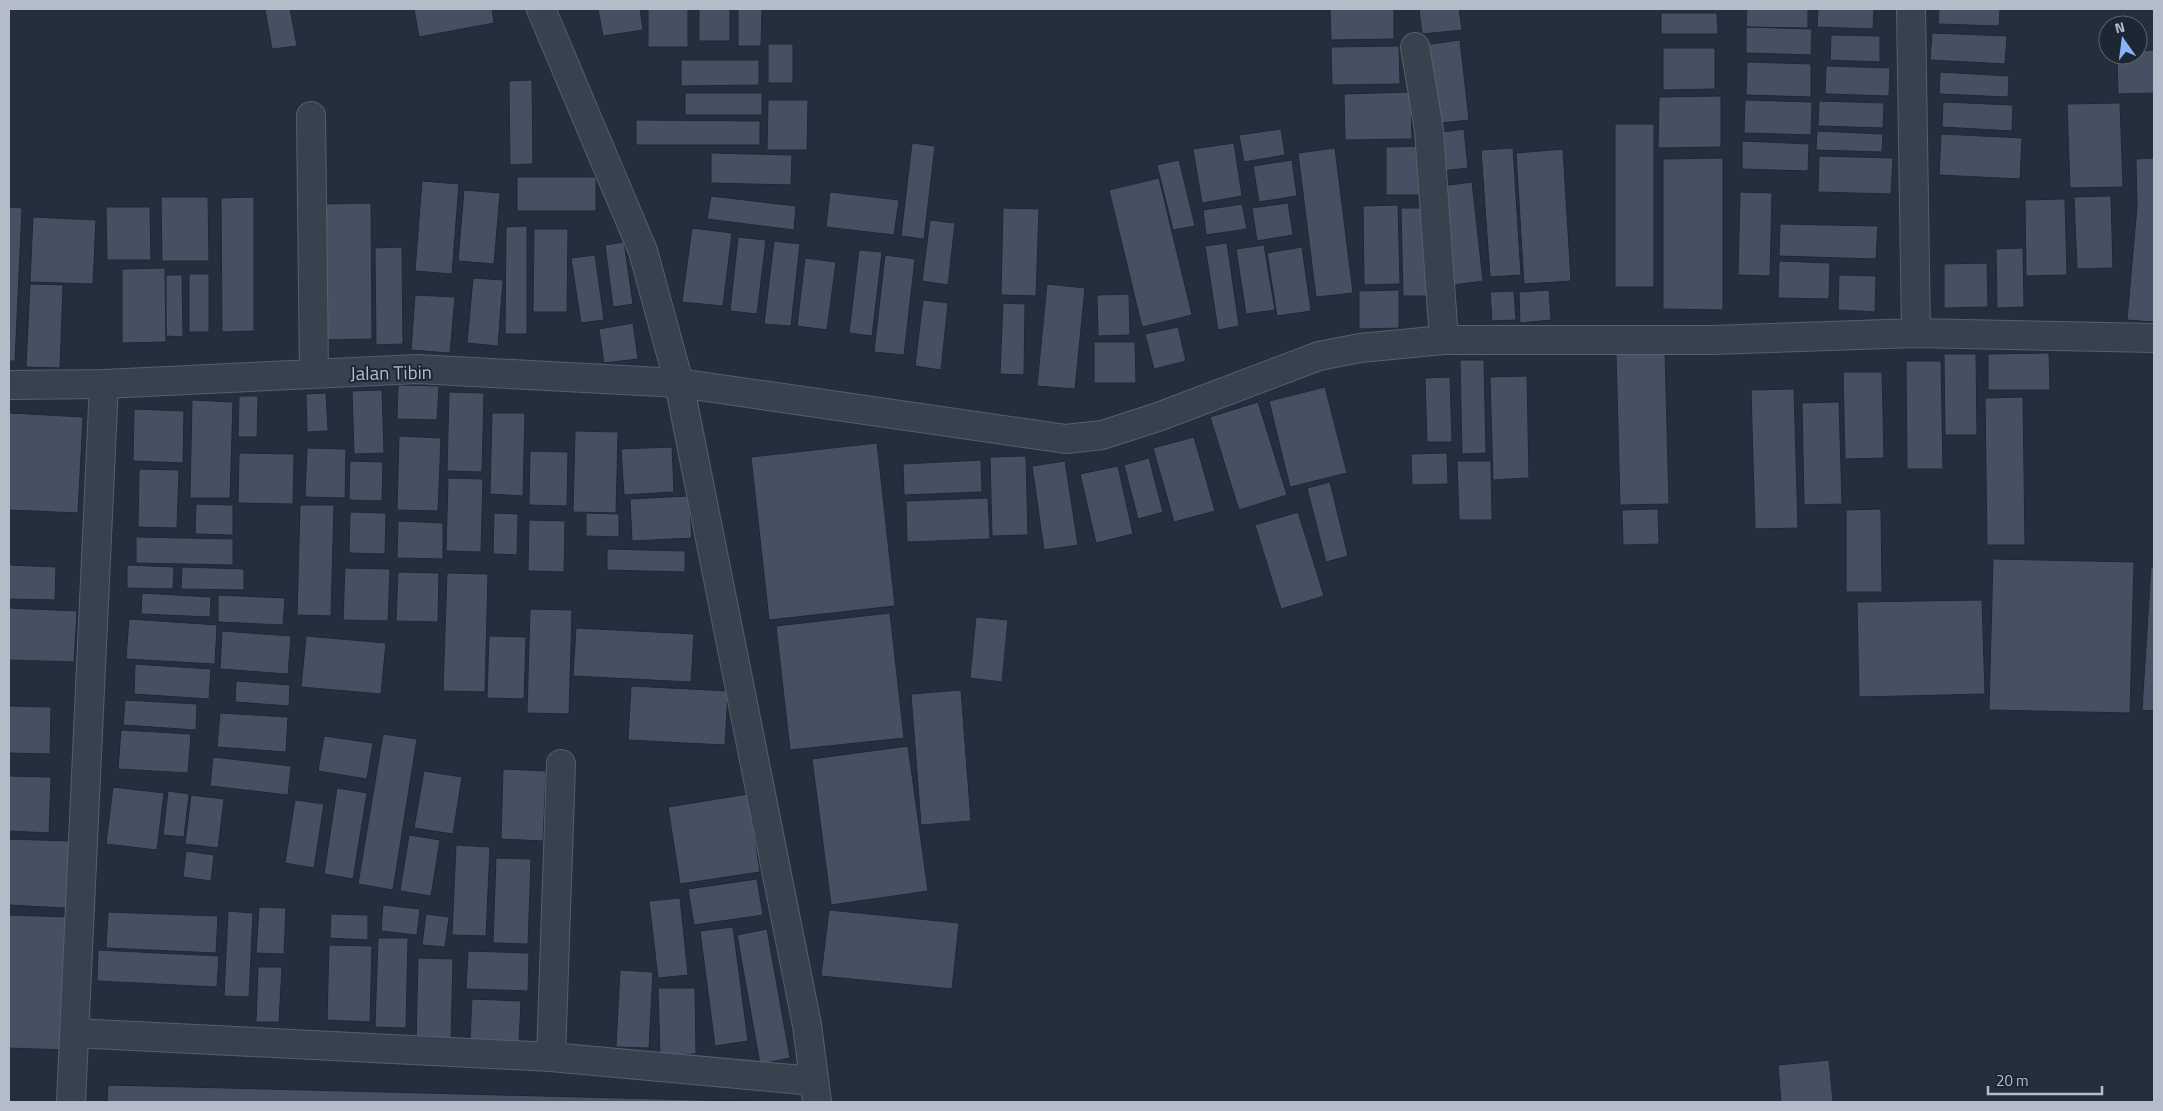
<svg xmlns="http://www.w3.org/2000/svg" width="2163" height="1111" viewBox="0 0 2163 1111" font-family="'Titillium Web',sans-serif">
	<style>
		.building { fill: #455162; stroke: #1f2835 }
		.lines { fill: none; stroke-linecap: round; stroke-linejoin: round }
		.street-casing { stroke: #565f6c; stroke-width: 30 }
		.street { stroke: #38414e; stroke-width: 28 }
		.labels { text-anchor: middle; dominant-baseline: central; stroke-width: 4; stroke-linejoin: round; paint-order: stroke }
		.street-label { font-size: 19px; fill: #b4bcc9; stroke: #1d2633 }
	</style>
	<rect width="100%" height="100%" fill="#242f3e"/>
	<!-- building -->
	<path class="building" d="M265,9H290L297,46L272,49Z
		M414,9H492L494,23L419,37Z
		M598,9H640L643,30L603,36Z
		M648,9H688V47H648Z
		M699,9H730V41H699Z
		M738,9H762L761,46H738Z
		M1330,9H1394V39L1331,40Z
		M1419,9H1459L1462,30L1422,34Z
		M1747,9H1808V28L1746,27Z
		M1818,9H1874L1873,29L1817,27Z
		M1939,9H2000L1999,26L1938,24Z
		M1661,13H1717L1718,34H1661Z
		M1746,27L1812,29L1811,55L1746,53Z
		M1932,33L2007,36L2005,64L1930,60Z
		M1831,35L1880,36V62L1830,60Z
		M1460,40L1469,120L1433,124L1424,45Z
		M768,44H793V83H768Z
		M1399,46L1400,84L1332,85L1331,47Z
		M1663,48H1715V89L1663,90Z
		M2154,50V93L2118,94L2117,55H2138V51Z
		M681,60H759V85L681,86Z
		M1747,62L1811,64V97L1746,95Z
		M1826,66L1890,68L1889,96L1825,94Z
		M1940,72L2009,76L2008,97L1939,94Z
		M532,80L533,164L510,165L509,81Z
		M1411,92L1412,139L1345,140L1344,94Z
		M685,93H762V115H685Z
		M1721,96V147L1658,148L1659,97Z
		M768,100H808L807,150H767Z
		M1745,100L1812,102L1811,135L1744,133Z
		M1819,101L1884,103L1883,128L1818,126Z
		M1943,102L2013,105L2012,131L1942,127Z
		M2120,103L2123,187L2070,188L2067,104Z
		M636,120L760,121V145H636Z
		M1615,124H1654V287H1615Z
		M1281,129L1285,155L1244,162L1239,135Z
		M1464,129L1468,168L1440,171L1436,133Z
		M1817,131L1883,134L1882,152L1816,150Z
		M1941,134L2022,138L2020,179L1939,175Z
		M1742,141L1809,144L1808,171L1742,169Z
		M912,143L935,146L924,239L901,236Z
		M1234,143L1242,196L1202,203L1193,149Z
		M1427,146L1428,195H1386V147Z
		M1335,148L1353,293L1316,297L1298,153Z
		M1513,148L1521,275L1490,277L1481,150Z
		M1563,149L1571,281L1524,284L1516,153Z
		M711,153L792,155L791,185L711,183Z
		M1819,156L1893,158L1891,194L1818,192Z
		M1723,158V310L1663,309V159Z
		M2154,158V322L2127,320L2137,207L2136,159Z
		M1179,160L1195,226L1173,230L1157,165Z
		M1292,160L1297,196L1259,202L1253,166Z
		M517,177H596V211H517Z
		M1159,178L1192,315L1142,327L1109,190Z
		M422,181L459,184L452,274L415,271Z
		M1472,182L1483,281L1453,285L1441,186Z
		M464,190L500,193L494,264L458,261Z
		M830,192L899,200L894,235L826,227Z
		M1740,192L1772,193L1770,276L1738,275Z
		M711,196L796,206L794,230L707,219Z
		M2111,196L2113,268L2077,269L2074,197Z
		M161,197H208L209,261H162Z
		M254,197V331L222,332L221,198Z
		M2065,199L2067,275L2026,276L2025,200Z
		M371,203L372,339L325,340L324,204Z
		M1288,203L1293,235L1257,241L1252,208Z
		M1242,204L1247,229L1206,235L1203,210Z
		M1398,205L1400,284L1364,285L1363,206Z
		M9,207L22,208L15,361H9Z
		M106,207H150L151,260H107Z
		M1003,208L1039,209L1036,296L1001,295Z
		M1401,208H1428L1429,296H1403Z
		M33,217L96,220L93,284L30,282Z
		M930,220L955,223L948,285L922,281Z
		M1780,224L1878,226L1876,259L1779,256Z
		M527,226V334H505L506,227Z
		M692,228L732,233L723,306L682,302Z
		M534,229H568L567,312H533Z
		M738,237L766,240L757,314L730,311Z
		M774,241L800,244L791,326L764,324Z
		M624,242L633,304L613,307L605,245Z
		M1227,243L1239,326L1218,330L1205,246Z
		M1264,245L1275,310L1246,314L1236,249Z
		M402,247L403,344L376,345L375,248Z
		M1302,247L1311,311L1277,316L1267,253Z
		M2023,248L2024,307L1997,308L1996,249Z
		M859,250L882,252L872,336L849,333Z
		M595,255L604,320L581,323L571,258Z
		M885,255L915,259L904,355L874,352Z
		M805,258L836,262L827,330L797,326Z
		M1779,261L1830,263L1829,299L1778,298Z
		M1987,263L1988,307L1944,308V264Z
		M165,268L166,342L122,343V269Z
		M189,274H209V332H189Z
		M166,275H182L183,337L166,336Z
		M1839,275L1876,276L1875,312L1838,310Z
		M473,278L503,280L498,346L467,343Z
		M30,284L63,285L60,368L26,367Z
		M1047,284L1085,288L1075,389L1037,386Z
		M1399,290V328L1359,329V291Z
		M1549,290L1551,320L1520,323L1519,292Z
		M1514,291L1516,320L1492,321L1490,292Z
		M1129,294L1130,335L1098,336L1097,295Z
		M415,295L455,297L450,353L411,350Z
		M923,300L948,303L941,370L915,366Z
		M1003,303L1025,304L1024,375L1000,374Z
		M633,323L638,359L604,363L599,329Z
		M1178,327L1186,361L1154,369L1145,334Z
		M1094,342H1135L1136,383H1094Z
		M1665,352L1669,504L1620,505L1616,353Z
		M2049,353L2050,390H1988V354Z
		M1944,354H1976L1977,435H1945Z
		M1460,360H1484L1486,453L1462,454Z
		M1906,361H1941L1943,469H1907Z
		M1843,372H1882L1884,458L1845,459Z
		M1527,376L1529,478L1493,480L1490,377Z
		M1450,377L1452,442H1427L1425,378Z
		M398,385L439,386L437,420L397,419Z
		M1325,387L1347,473L1290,487L1269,401Z
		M1794,389L1798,528L1755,529L1751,390Z
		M382,390L384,453L354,454L352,391Z
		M449,392L484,393L482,472L447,471Z
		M326,393L328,431L307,432L306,394Z
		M239,396H258L257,437H238Z
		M2023,397L2025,545H1987L1985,398Z
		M192,400L233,402L230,498H190Z
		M1258,402L1287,495L1239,510L1210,417Z
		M1839,402L1842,504L1804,505L1802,403Z
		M134,409L184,411L183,463L133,461Z
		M9,413L83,417L78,513L9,510Z
		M492,413H525L523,496L490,494Z
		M575,431L618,432L616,513L573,512Z
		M399,436L441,438L438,511L397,510Z
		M1194,437L1215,511L1174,522L1153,448Z
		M877,443L895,606L769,620L751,457Z
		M672,447L674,492L624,495L621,449Z
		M307,448L346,449L345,498L305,497Z
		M530,451L568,452L567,506L529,505Z
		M239,453L294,454L293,504L238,503Z
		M1447,453L1448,484L1412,485L1411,454Z
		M1026,456L1028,535L992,536L990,457Z
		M1149,458L1163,512L1138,519L1124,465Z
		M981,460L982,492L904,495L903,464Z
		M350,461L383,462L382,501L349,500Z
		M1065,461L1078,545L1044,550L1032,466Z
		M1457,461H1491L1492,520H1459Z
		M1118,466L1133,534L1096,543L1080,474Z
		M139,469L179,470L177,528L138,527Z
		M448,478L483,479L481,552L446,551Z
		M1330,482L1348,556L1326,562L1307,488Z
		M689,496L692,538L632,541L630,499Z
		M988,498L990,539L907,542L906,501Z
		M196,504L233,505V535L195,534Z
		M300,505H334L331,616L297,615Z
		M1658,509L1659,544L1623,545L1622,510Z
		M1881,509L1882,592H1846V510Z
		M350,512L386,513L385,554L349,553Z
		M1298,512L1324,596L1281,609L1255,525Z
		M494,513L518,514L517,555L493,554Z
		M586,513L619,514V537L586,536Z
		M529,520L565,521L564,572L528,571Z
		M398,521L443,523V559L397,558Z
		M136,537L233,539V565L136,563Z
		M607,549L685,551V572L607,570Z
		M1993,559L2134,562L2130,713L1989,710Z
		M9,565L56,567L55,600L9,599Z
		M127,565L174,567L173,589L127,588Z
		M182,567L244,569V590L181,589Z
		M2151,567H2154V711L2142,710Z
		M345,568L390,569L388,621L343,620Z
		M398,572L439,573L438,622L396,621Z
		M447,573L488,574L485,692L443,691Z
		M142,593L211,597L210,617L141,614Z
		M218,595L285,598L283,625L218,622Z
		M1982,600L1985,694L1859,697L1857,602Z
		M9,608L77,611L74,662L9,660Z
		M530,609L572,610L569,714L527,713Z
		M890,613L904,738L790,750L776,626Z
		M976,617L1008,620L1002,682L970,678Z
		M129,619L217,625L215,664L126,659Z
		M576,628L694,634L691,682L573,676Z
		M222,631L291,636L288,674L220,669Z
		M306,636L386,643L381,694L301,687Z
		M489,636L526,637L524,699L487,698Z
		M135,664L211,669L209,699L134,694Z
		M236,681L290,685L289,706L235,702Z
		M631,686L728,691L725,745L628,740Z
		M961,690L971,821L921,825L911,694Z
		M125,700L197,704L196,730L123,725Z
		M9,706L51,707L50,754L9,753Z
		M220,713L288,717L286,752L217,747Z
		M121,730L191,734L188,773L118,769Z
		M383,734L417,739L393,890L358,884Z
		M324,736L373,743L367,779L318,771Z
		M908,746L928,891L831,905L812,759Z
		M213,757L291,766L288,795L210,786Z
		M503,769L546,771L543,841L501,839Z
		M424,771L462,777L453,834L414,828Z
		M9,776L51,777L49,833L9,831Z
		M113,787L164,793L157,850L106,844Z
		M337,788L367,793L353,879L324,874Z
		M168,791L189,794L184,837L163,835Z
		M748,794L760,872L680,884L668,807Z
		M191,795L224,799L218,848L185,844Z
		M295,800L324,804L314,868L285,863Z
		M409,835L440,840L431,896L400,891Z
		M9,839L69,841L66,908L9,905Z
		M456,845L490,847L486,936L452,935Z
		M186,851L214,855L211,881L183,877Z
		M496,858L531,859L528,944L493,943Z
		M757,879L763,915L694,925L688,889Z
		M680,898L688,975L658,978L649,901Z
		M383,905L420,909L417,935L381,931Z
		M259,907L286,908L284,954L256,953Z
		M829,910L959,923L952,989L821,976Z
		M228,911L253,913L249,997L224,996Z
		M108,912L218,916L216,953L106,948Z
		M331,914L368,915V940L330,938Z
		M426,914L449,917L445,947L422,945Z
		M9,915L72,917L66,1050L9,1048Z
		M733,927L748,1041L715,1046L700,931Z
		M767,929L790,1058L760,1064L737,935Z
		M378,938H408L406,1028L375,1027Z
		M329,945L372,946L370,1022L327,1020Z
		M98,950L219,956L217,987L97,981Z
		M468,951L529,953L528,991L466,989Z
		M418,958L453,959L451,1043L416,1042Z
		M258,967H282L279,1022H256Z
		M620,970L653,972L649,1048L616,1047Z
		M658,988H695L696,1054L660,1055Z
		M472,999L521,1001L519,1042L470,1039Z
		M1829,1060L1833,1102H1781L1778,1065Z
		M108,1085L778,1102H107Z"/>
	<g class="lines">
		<defs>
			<path id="street" d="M541,9L643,251L679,383L807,1025L817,1102
				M1911,9L1916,333
				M1415,47L1429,130L1444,340
				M311,116L314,374
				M9,385L104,384L417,369L679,383L1066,439L1102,435L1158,417L1319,356L1360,348L1444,340H1711L1916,333L2154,338
				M75,1033L551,1057L814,1081
				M551,1057L561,764
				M71,1102L104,384"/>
		</defs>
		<!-- street casing -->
		<use href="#street" class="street-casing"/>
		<!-- street -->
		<use href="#street" class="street"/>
	</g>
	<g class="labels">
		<!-- street labels -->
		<g class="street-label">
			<text transform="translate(391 372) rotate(-1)">Jalan Tibin</text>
		</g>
	</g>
	<!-- border -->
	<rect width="2163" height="1111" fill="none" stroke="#b4bcc9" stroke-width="20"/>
	<!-- north arrow -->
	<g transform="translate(2123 40) rotate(346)"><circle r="24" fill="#1d2633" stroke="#59626f"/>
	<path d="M0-4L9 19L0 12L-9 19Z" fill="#8ab4f8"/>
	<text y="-8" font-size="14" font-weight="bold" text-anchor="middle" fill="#b4bcc9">N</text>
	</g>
	<!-- scale -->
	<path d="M1988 1086v8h114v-8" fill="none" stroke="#b4bcc9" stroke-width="2.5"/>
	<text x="1996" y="1086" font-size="15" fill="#b4bcc9" stroke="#1d2633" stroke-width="4" paint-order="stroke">20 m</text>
</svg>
